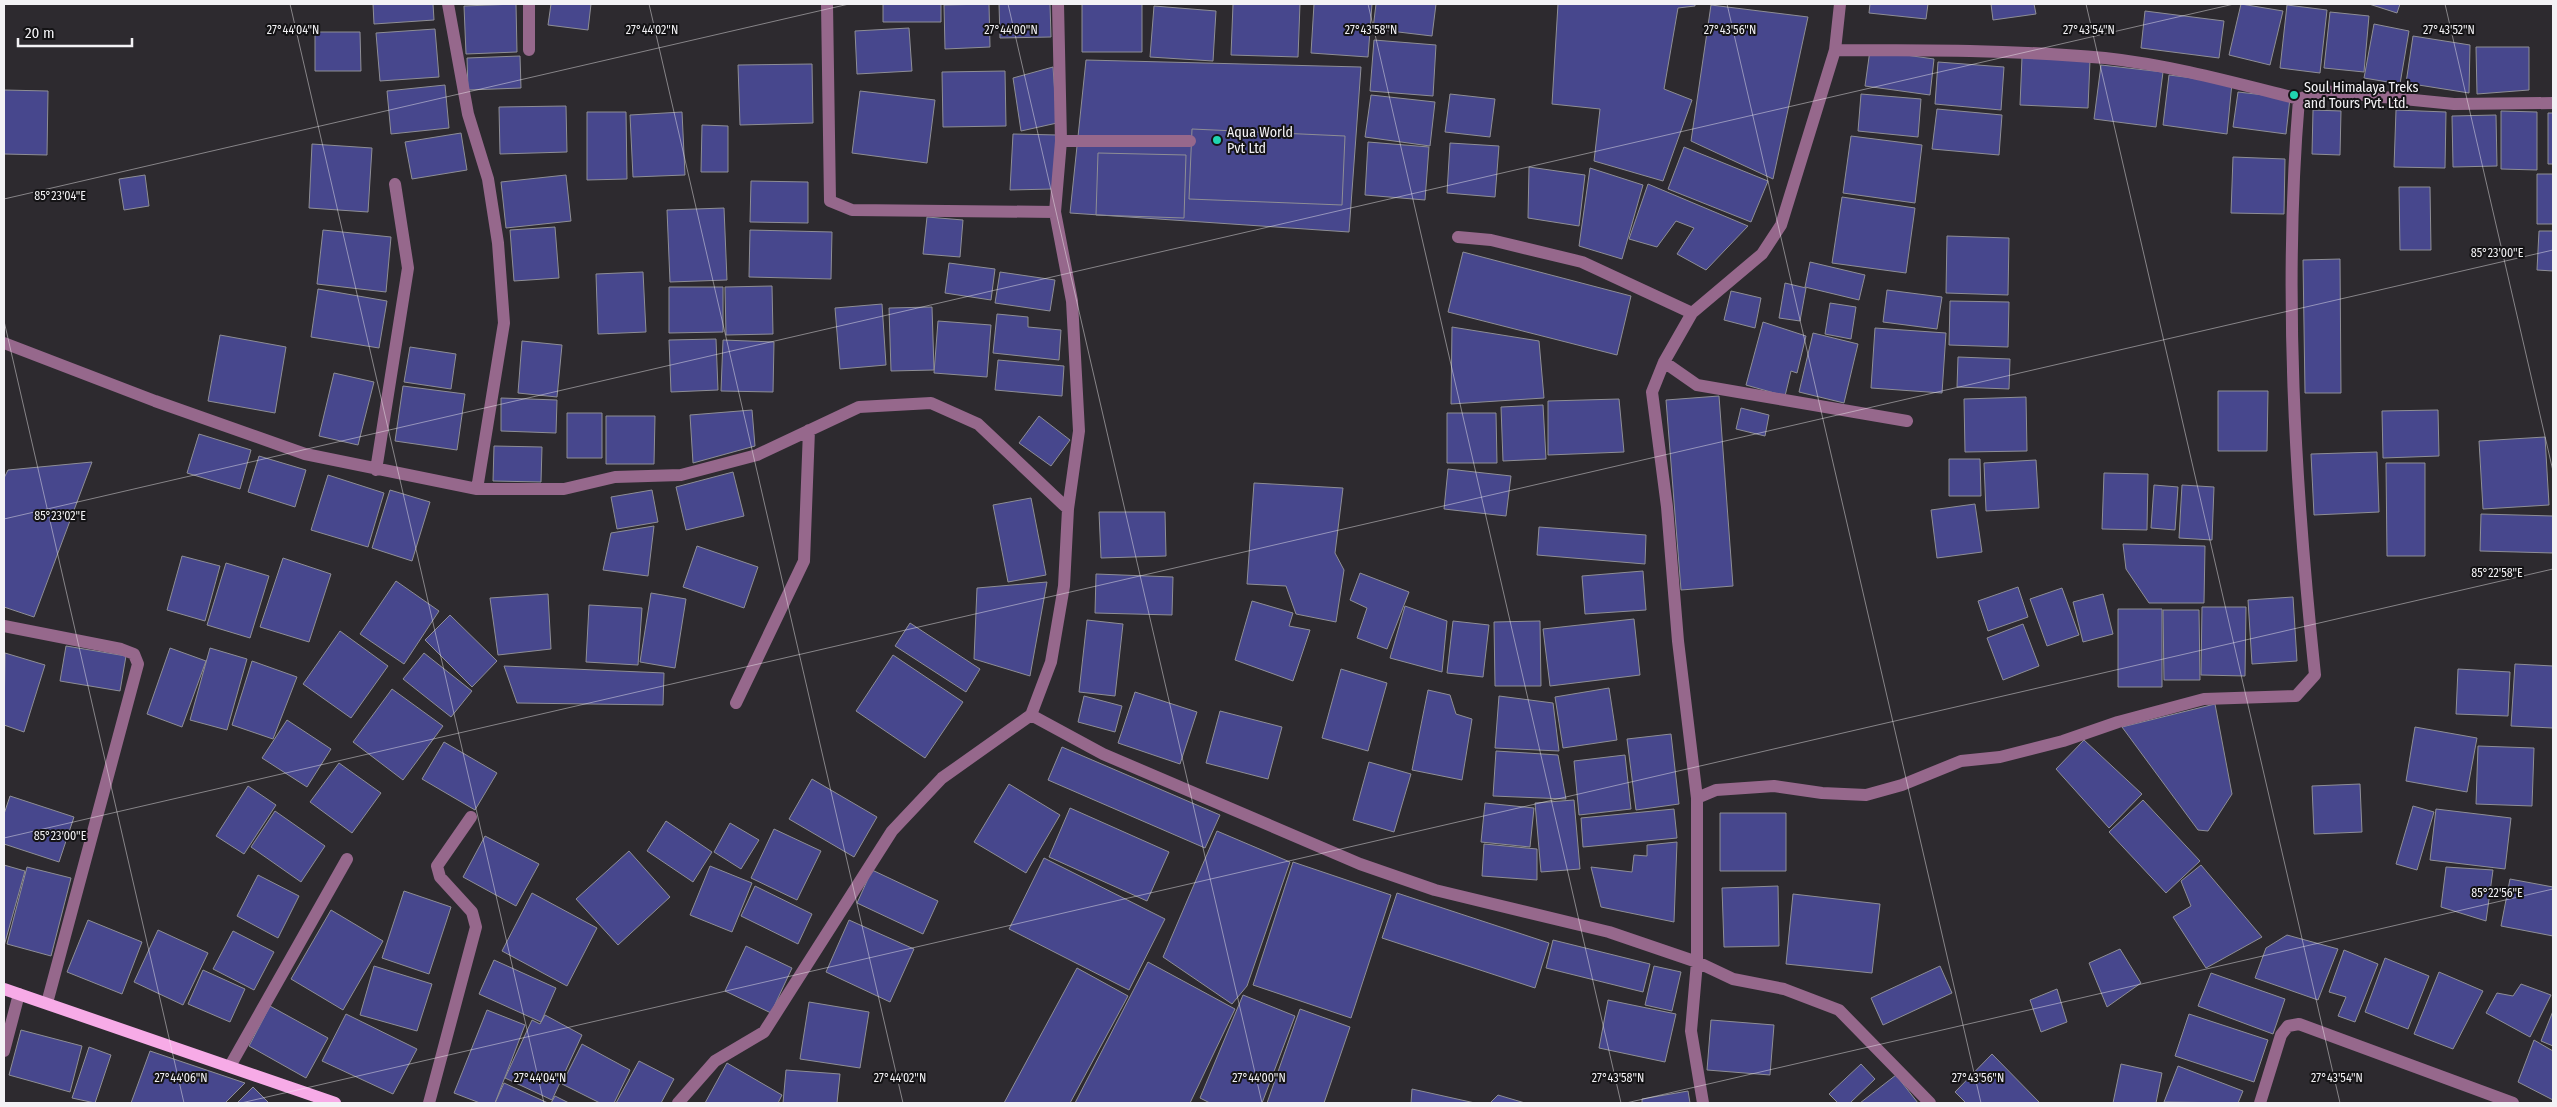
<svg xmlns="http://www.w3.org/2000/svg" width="2557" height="1107" viewBox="0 0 2557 1107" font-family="'Fira Sans Condensed',sans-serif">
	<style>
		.building { fill: #47478d; stroke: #8e8e95 }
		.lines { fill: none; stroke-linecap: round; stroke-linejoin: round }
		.minor { stroke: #96688c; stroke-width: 12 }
		.major { stroke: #f7abe7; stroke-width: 12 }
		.ticks { fill: none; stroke: #f3f2f5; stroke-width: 1; stroke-opacity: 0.45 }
		.poi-dot { fill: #20d5b0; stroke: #141315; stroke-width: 2 }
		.labels { text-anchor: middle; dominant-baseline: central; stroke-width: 4; stroke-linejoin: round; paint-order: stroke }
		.poi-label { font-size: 14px; fill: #f3f2f5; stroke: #141315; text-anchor: start }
		.ticks-label { font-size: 12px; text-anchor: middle; fill: #f3f2f5; stroke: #141315; stroke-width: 4; stroke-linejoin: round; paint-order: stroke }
	</style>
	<rect width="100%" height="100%" fill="#2d2a2f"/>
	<!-- building -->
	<path class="building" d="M373,4H433L434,20L374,24Z
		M516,4L517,52L466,54L464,6Z
		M551,4H591L588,30L548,25Z
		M883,4H941V22H883Z
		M989,4L990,47L945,49L944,5Z
		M999,4H1050L1051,37L1000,38Z
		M1082,4H1142V52H1082Z
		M1233,4H1300L1298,57L1231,55Z
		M1314,4H1372L1368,57L1311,53Z
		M1376,4H1436L1432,36L1373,29Z
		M1558,4H1695V6L1678,8L1664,89L1692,100L1663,181L1594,161L1600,109L1552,104Z
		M1870,4H1928L1926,19L1869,13Z
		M1991,4H2034L2036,14L1993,20Z
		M2241,4L2283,11L2270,65L2229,55Z
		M2369,4H2400L2397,13Z
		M1711,5L1808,17L1773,179L1691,141Z
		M2287,5L2327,10L2320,73L2280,68Z
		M1154,6L1216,11L1213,61L1150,57Z
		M2145,11L2224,21L2219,58L2141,48Z
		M2330,12L2369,16L2364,72L2324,68Z
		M2374,24L2409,31L2400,84L2364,78Z
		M909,28L912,71L857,74L855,31Z
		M435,29L439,77L380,81L376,33Z
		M315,32H360L361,71H315Z
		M2413,36L2470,45L2469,93L2406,83Z
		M1374,40L1436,45L1433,96L1370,91Z
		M2476,47H2529V90L2477,94Z
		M1870,50L1934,59L1930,95L1865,86Z
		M520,56L521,88L468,90L467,58Z
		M2022,57L2090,60L2088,108L2020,105Z
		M1086,60L1361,67L1349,232L1070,213Z
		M1938,62L2004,67L2001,110L1935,104Z
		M812,64L813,123L740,125L738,65Z
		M2101,65L2163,72L2156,127L2094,119Z
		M1053,67L1057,123L1021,131L1013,78Z
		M1005,71L1006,126L943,127L942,72Z
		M2169,75L2232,83L2227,134L2163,125Z
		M445,85L449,128L391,134L387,91Z
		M4,90L48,91L47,155L4,154Z
		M860,91L935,100L927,163L852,153Z
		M2238,92L2290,98L2286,134L2233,127Z
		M1450,94L1495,99L1490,137L1445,132Z
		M1861,94L1921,99L1918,137L1858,131Z
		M1371,95L1435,102L1430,146L1365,137Z
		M566,106L567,152L500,154L499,107Z
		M1937,109L2002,115L1999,155L1932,149Z
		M2313,110L2341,111L2340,155L2312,154Z
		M2396,110L2446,112L2445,168L2394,167Z
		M2501,111L2537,112V170L2501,169Z
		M587,112H626L627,179L587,180Z
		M682,112L685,175L633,177L630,115Z
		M2548,113H2553V164H2548Z
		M2496,115L2497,166L2453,167L2452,116Z
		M702,125L728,126V172H701Z
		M1192,129L1345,136L1342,205L1189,199Z
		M461,133L467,170L412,179L405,142Z
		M1013,134L1058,135L1054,189L1010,190Z
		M1851,136L1922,145L1915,203L1843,193Z
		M1368,142L1429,147L1425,200L1365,195Z
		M1450,143L1499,146L1495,197L1447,193Z
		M312,144L372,148L368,212L309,208Z
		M1684,147L1768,181L1751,222L1668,189Z
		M1098,153L1186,155L1184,218L1096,215Z
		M2233,157L2285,159L2284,214L2231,213Z
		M1529,167L1585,175L1579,226L1528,218Z
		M1590,168L1643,185L1622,259L1579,246Z
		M2537,174H2553V224H2537Z
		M145,175L149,206L124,210L119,179Z
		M566,175L571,221L506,228L501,182Z
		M751,181L808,182V223L750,222Z
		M1648,184L1748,226L1706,270L1677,254L1694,228L1676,221L1657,247L1629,239Z
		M2399,187H2430L2431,250H2400Z
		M1842,197L1915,208L1906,273L1832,263Z
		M724,208L727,280L670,282L667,210Z
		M927,217L963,220L960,257L923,254Z
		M555,227L559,278L514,281L510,230Z
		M323,230L391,237L386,292L317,284Z
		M750,230L832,232L831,279L749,277Z
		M2539,231H2553V271L2537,270Z
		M1947,236L2009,238L2008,295L1946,293Z
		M1463,252L1631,296L1617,355L1448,312Z
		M2340,259L2341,393H2305L2303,260Z
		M1810,262L1865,275L1859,300L1805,287Z
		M949,263L995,269L991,300L945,293Z
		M643,272L646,332L598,334L596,274Z
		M1000,272L1055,280L1050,311L995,303Z
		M1785,283L1806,288L1800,321L1779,318Z
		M772,286L773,334L726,335L725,287Z
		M669,287H723V332L669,333Z
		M318,289L387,301L379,348L311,337Z
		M1887,290L1942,297L1937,329L1883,322Z
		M1731,291L1761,298L1755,328L1724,320Z
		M1950,301L2009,302L2008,347L1949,345Z
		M1830,303L1856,307L1851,339L1825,334Z
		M882,304L886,365L840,369L835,308Z
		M932,307L934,370L891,371L889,308Z
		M997,314L1028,317V327L1061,330L1059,360L993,353Z
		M938,321L991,325L987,377L934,373Z
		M1763,322L1806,336L1797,373L1791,371L1785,396L1746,385Z
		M1452,327L1539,341L1544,398L1451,404Z
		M1875,328L1946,333L1942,393L1871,388Z
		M1813,333L1858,344L1844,403L1799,392Z
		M220,335L286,347L275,413L208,401Z
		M716,339L718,390L671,392L669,340Z
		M723,340L774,342L773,392L721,391Z
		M522,341L562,345L557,397L518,393Z
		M410,347L456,354L451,389L404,382Z
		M1958,357L2010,359L2009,389L1957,387Z
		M998,360L1064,366L1062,396L995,390Z
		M334,373L374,382L358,445L319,436Z
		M403,386L465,394L457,450L395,441Z
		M2218,391H2268L2267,451H2218Z
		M1719,396L1733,586L1681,590L1666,400Z
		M2026,397L2027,451L1965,452L1964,399Z
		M501,398L557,400L556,433L501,431Z
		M1619,399L1624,452L1548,455V401Z
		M1543,405L1546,459L1503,461L1501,407Z
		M1741,408L1769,415L1765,436L1736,429Z
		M752,410L755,446L693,463L690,415Z
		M2438,410L2439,456L2383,458L2382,411Z
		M567,413H602V458H567Z
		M1447,413H1496L1497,463H1447Z
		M606,416H655L654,464H606Z
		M1039,416L1070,440L1051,466L1019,443Z
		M199,434L251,450L240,489L187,473Z
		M2545,437L2549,505L2483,509L2479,441Z
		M494,446L542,447L541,482L493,481Z
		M2377,452L2379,512L2314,515L2311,454Z
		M259,456L306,470L295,507L248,492Z
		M1949,459H1980L1981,496H1949Z
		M2036,460L2039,508L1986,511L1984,463Z
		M92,462L34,617L4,607V478L8,470Z
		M2386,463H2425V556H2387Z
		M1448,469L1511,476L1506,516L1444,509Z
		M733,472L744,516L686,530L676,487Z
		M2104,473L2148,474L2147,530L2102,529Z
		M328,475L384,493L368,547L311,530Z
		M1254,483L1343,488L1335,553L1344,570L1336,622L1296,614L1286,586L1247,584Z
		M2154,485L2178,487L2175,530L2151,528Z
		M2182,485L2214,487L2212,540L2179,538Z
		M390,490L430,502L412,561L372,548Z
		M652,490L658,522L617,529L611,497Z
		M1031,498L1046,575L1008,582L993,505Z
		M1975,504L1982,552L1937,558L1931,510Z
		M1099,512H1165L1166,556L1101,558Z
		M2481,514L2553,516V553L2480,551Z
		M654,526L648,576L603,570L611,533Z
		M1539,527L1646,535L1645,564L1537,555Z
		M2123,544L2205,546L2204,603H2149L2126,569Z
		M697,546L758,567L744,608L683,587Z
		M182,556L220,566L205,621L167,610Z
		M283,558L331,574L309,642L260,627Z
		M226,563L269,576L250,638L207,625Z
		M1643,571L1646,610L1585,614L1582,576Z
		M1360,573L1409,592L1387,649L1357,638L1367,608L1350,600Z
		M1096,574L1173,577L1172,615L1095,613Z
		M396,581L439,611L404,664L360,634Z
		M1047,582L1030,676L974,659L977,588Z
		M2018,587L2028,617L1988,631L1978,601Z
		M2062,588L2079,635L2047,646L2030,599Z
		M651,593L686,599L675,668L640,662Z
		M548,594L551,649L498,655L490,598Z
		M2103,594L2113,634L2083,642L2073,602Z
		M2293,597L2297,661L2252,664L2248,600Z
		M1252,601L1293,613L1289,626L1310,630L1293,681L1235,660Z
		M589,605L642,608L638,665L586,662Z
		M1405,606L1447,621L1442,672L1390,658Z
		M2202,607H2246L2245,676L2201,675Z
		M2118,609H2162V687H2118Z
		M2163,610H2199L2200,680H2164Z
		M450,615L497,661L472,687L425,640Z
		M1634,619L1640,675L1550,686L1543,629Z
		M1087,620L1123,624L1115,696L1079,692Z
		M1453,621L1489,625L1483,677L1447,673Z
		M1540,621L1541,686H1495L1494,622Z
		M910,623L980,669L966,692L895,646Z
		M2023,624L2039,666L2003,680L1987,638Z
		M340,631L388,666L351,718L303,684Z
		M66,646L126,656L120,691L60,681Z
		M170,648L206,661L182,727L147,714Z
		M210,648L247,659L227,730L190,720Z
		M5,653L45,665L24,732L4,725Z
		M424,653L472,691L451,717L403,679Z
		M893,655L963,702L925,758L856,711Z
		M252,661L297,677L273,739L232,725Z
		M2515,664L2553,666V728L2511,726Z
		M504,666L664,673L663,705L517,703Z
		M1341,669L1387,683L1368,751L1322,738Z
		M2458,669L2510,672L2508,716L2456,714Z
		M1609,688L1617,740L1563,748L1555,697Z
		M392,689L443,726L403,780L353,742Z
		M1428,690L1450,695L1456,714L1472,719L1462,780L1412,770Z
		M1135,692L1197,712L1180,764L1118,743Z
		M1084,696L1122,706L1115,732L1078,722Z
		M1499,696L1553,703L1559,751L1495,748Z
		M2215,704L2232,794L2208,831L2198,830L2122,727Z
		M1220,711L1282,727L1268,779L1206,763Z
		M287,720L331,749L307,787L262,758Z
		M2415,727L2477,738L2467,792L2406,781Z
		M1671,734L1679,804L1636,810L1627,739Z
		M2084,740L2142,794L2109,828L2056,769Z
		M444,742L497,773L475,810L422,779Z
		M2478,746L2534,748L2532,806L2476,804Z
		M1062,747L1220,815L1205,848L1048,780Z
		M1496,751L1558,755L1566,799L1493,796Z
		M1625,755L1631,809L1579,815L1574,761Z
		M1369,762L1411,774L1394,832L1353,820Z
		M339,763L381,793L352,833L310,802Z
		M812,779L877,817L854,857L789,819Z
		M1009,784L1060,815L1026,873L974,842Z
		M2360,784L2362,832L2314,834L2312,786Z
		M248,786L276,805L244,854L216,836Z
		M10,796L74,817L59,862L4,844V814Z
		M1574,800L1580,869L1541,872L1535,803Z
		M2143,800L2200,861L2166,893L2109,832Z
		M1485,803L1534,808L1530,847L1481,842Z
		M2413,806L2434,812L2417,870L2396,864Z
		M1070,808L1169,852L1147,901L1049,857Z
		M1674,809L1677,838L1583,847L1581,818Z
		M2436,809L2511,818L2505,869L2430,860Z
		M275,811L325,846L301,882L251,847Z
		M1720,813H1786V871H1720Z
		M666,821L712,852L693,882L647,851Z
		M730,823L759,840L741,869L714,852Z
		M774,829L821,851L797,900L751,878Z
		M1217,831L1290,862L1247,986L1232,1004L1163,957Z
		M485,836L539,864L516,906L463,877Z
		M1677,842L1674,922L1601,907L1591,867L1632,872L1634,855L1647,856V845Z
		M1484,844L1537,849V880L1482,876Z
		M629,851L670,897L618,945L576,899Z
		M1044,858L1165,919L1129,990L1009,929Z
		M1293,862L1391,895L1351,1018L1253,985Z
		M4,865L25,871L4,946Z
		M2201,865L2262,937L2206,968L2173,917L2191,906L2181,881Z
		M710,866L752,883L732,932L690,915Z
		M27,867L71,878L51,956L7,944Z
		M2446,867L2493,870L2486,921L2441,907Z
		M872,870L938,901L923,934L857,903Z
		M258,875L299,896L278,938L237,916Z
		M2510,879L2553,887V936L2501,926Z
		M755,886L812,914L798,944L741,916Z
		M1778,886L1779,946L1724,947L1722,888Z
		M404,891L451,907L429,974L382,958Z
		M532,893L597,928L567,986L502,951Z
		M1397,893L1549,943L1535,988L1382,938Z
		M1793,894L1880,904L1872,973L1786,964Z
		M331,910L383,941L343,1010L291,979Z
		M88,920L142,942L122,994L67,972Z
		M849,920L914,949L890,1002L826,972Z
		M158,930L208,953L183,1005L134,982Z
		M233,931L274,952L254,990L213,969Z
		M2287,935L2338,949L2318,1000L2255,978L2266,948Z
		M1553,940L1650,964L1643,992L1546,968Z
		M746,946L792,968L771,1013L725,991Z
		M2120,949L2141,983L2107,1007L2089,963Z
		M2344,950L2378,964L2355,1022L2338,1016L2346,997L2329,992Z
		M2385,958L2429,976L2408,1029L2365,1012Z
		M494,960L556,988L541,1022L479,994Z
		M1148,962L1235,1009L1190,1103H1075Z
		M374,966L432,984L417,1031L360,1015Z
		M1654,966L1681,972L1672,1011L1645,1005Z
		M1940,966L1952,993L1883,1025L1871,998Z
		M1077,968L1128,996L1070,1103H1004Z
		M203,970L245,989L230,1022L188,1004Z
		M2439,972L2483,991L2453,1049L2414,1034Z
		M2211,973L2285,999L2273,1034L2198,1006Z
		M2521,984L2551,995L2530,1037L2486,1013L2497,993L2513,996Z
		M2057,989L2067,1022L2041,1032L2030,1000Z
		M1243,995L1295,1016L1262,1103H1210L1200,1098Z
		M1608,1000L1676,1014L1665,1062L1599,1048Z
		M809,1002L869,1012L860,1068L800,1059Z
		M270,1006L328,1038L306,1078L249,1046Z
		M1300,1009L1350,1027L1324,1103H1267Z
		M487,1010L525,1025L495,1103H480L454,1093Z
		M2553,1011V1046L2541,1041Z
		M346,1014L417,1049L393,1094L322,1061Z
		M2189,1014L2268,1040L2254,1082L2175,1056Z
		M545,1015L582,1035L552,1100L505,1078L532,1020L540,1024Z
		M1711,1020L1774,1025L1770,1075L1707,1070Z
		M21,1030L82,1046L70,1092L9,1075Z
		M2534,1040L2553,1051V1100L2518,1082Z
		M582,1044L630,1070L614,1103H600L562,1084Z
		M89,1047L111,1055L95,1103L72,1098Z
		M150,1051L245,1083L225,1103H131Z
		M1992,1054L2040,1103H1966L1955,1092Z
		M639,1061L674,1079L661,1103H616Z
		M727,1063L782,1095L778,1103H705Z
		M1861,1064L1875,1079L1850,1103H1838L1829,1094Z
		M2121,1064L2162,1073L2156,1103H2113Z
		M2178,1066L2243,1091L2238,1103L2164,1102Z
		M786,1070L840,1074L837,1103H783Z
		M1896,1075L1918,1103H1860Z
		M504,1083L548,1103H495Z
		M253,1087L269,1103H237Z
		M1412,1089L1475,1103H1411Z
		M1688,1091L1690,1103H1642V1099Z
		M1498,1095L1525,1103H1490Z
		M555,1096L569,1103H551Z"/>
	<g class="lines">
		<!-- minor -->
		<path class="minor" d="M448,4L468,114L488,179L498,243L504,323L477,489
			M529,4V50
			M827,4L830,201L852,210L1055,212
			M1835,50C1925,50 2015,50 2105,58C2170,65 2235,83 2299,99
			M1061,141H1190
			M1458,237L1491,240L1582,262L1692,313
			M4,343L155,401L305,454L477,489H564L615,477L681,475L757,455L859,407L931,403L978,424L1068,509
			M1664,362L1697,385L1907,421
			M376,470L408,268L395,184
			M4,626L121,649L134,654L138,664L47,1003
			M736,703L804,561L809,430
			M1031,715L1103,754L1360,864L1435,890L1609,932L1697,962L1733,979L1784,989L1839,1010L1930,1103
			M1697,798L1716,790L1774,786L1822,793L1866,795L1902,785L1961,761L2000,757L2063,741L2118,722L2204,699L2296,696L2315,675C2295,485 2283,290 2299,99L2323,91L2454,104L2553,103
			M4,1051L19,994
			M230,1066L347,859
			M429,1103L476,927L472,912L440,877L437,866L471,817
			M678,1103L715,1061L764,1032L892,831L942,778L1031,715L1051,662L1064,586L1068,509L1079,431L1072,301L1055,212L1061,141L1058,4
			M1703,1103L1691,1031L1697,962V798L1678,641L1667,507L1652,392L1664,362L1692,313L1762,254L1781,225L1835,50L1840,4
			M2260,1103L2281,1035L2288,1026L2299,1024L2513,1103"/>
		<!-- major -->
		<path class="major" d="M4,989L335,1103"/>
	</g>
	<!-- ticks -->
	<path class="ticks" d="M290,4L544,1103M649,4L903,1103M1008,4L1262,1103M1368,4L1621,1103M1727,4L1981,1103M2086,4L2340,1103M2445,4L2553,471M4,199L849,4M4,321L184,1103M4,519L2234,4M4,838L2553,250M241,1103L2553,569M1626,1103L2553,889"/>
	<!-- markers -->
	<g class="poi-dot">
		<circle cx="2294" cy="95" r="5"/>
		<circle cx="1217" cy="140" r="5"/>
	</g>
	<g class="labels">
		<!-- poi labels -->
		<g class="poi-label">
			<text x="2304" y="87">Soul Himalaya Treks<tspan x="2304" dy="16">and Tours Pvt. Ltd.</tspan></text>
			<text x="1227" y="132">Aqua World<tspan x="1227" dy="16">Pvt Ltd</tspan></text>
		</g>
	</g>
	<g class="ticks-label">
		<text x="293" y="34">27°44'04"N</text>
		<text x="652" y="34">27°44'02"N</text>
		<text x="1011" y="34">27°44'00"N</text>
		<text x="1371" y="34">27°43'58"N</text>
		<text x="1730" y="34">27°43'56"N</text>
		<text x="2089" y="34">27°43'54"N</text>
		<text x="2449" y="34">27°43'52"N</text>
		<text x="60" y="200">85°23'04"E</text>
		<text x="2497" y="257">85°23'00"E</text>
		<text x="60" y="520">85°23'02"E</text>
		<text x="2497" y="577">85°22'58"E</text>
		<text x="60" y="840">85°23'00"E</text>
		<text x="2497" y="897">85°22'56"E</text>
		<text x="181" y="1082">27°44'06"N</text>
		<text x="540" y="1082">27°44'04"N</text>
		<text x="900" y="1082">27°44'02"N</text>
		<text x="1259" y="1082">27°44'00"N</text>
		<text x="1618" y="1082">27°43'58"N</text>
		<text x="1978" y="1082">27°43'56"N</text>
		<text x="2337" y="1082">27°43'54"N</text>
	</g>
	<!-- border -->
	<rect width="2557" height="1107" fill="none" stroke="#f3f2f5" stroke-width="10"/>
	<!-- scale -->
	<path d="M18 38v8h114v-8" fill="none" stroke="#f3f2f5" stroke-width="2.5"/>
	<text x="25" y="38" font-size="15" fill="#f3f2f5" stroke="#141315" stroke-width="4" paint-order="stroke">20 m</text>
</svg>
